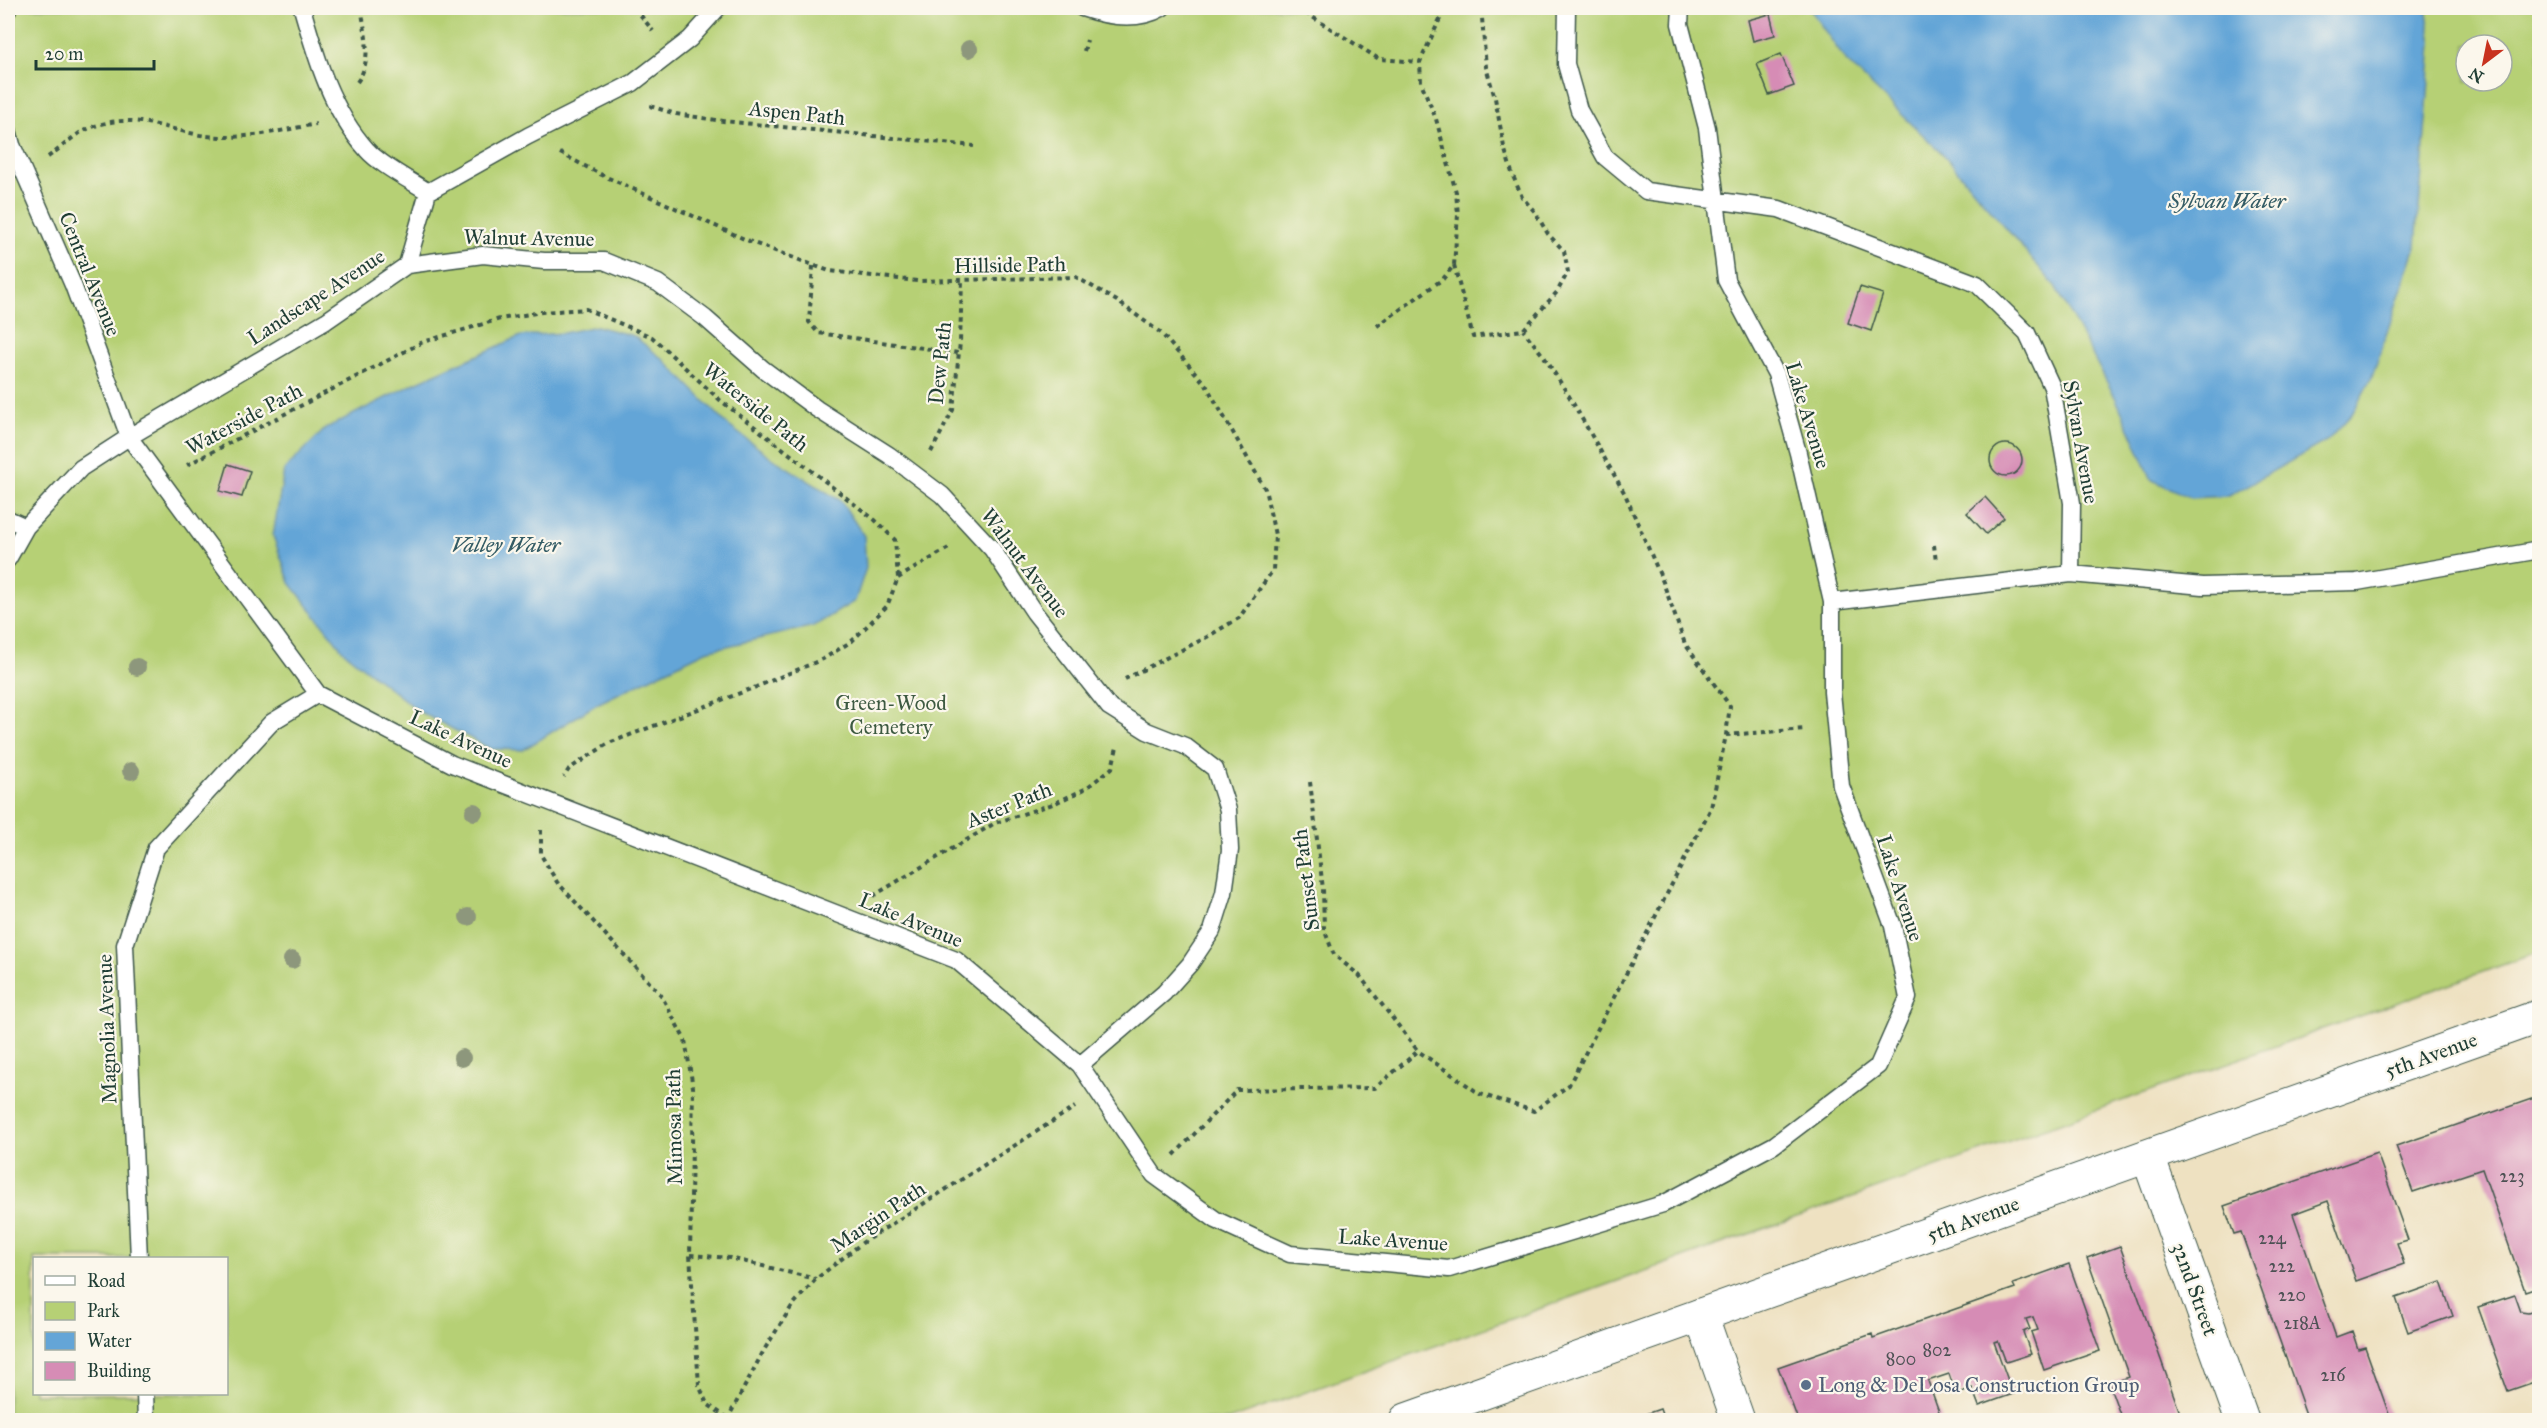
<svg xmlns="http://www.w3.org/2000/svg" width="2547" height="1428" viewBox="0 0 2547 1428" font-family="'IM FELL Great Primer',serif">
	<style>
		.green { fill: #b6d075; stroke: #6a8654; stroke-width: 1.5; fill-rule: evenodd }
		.water { fill: #64a5d7; stroke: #427186; stroke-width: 1.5 }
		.building { fill: #d68cb5 }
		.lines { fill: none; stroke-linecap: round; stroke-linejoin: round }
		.service-casing { stroke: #3e5649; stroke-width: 19 }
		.minor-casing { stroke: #3e5649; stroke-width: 35 }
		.tertiary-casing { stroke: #3e5649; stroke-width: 35 }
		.path { stroke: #3e5649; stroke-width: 4; stroke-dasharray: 4.5 4.5; stroke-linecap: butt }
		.service { stroke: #fff; stroke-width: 16 }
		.minor { stroke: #fff; stroke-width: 33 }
		.tertiary { stroke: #fff; stroke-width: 33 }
		.tree { fill: #8d977b }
		.service-dot { fill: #5c6f8a; stroke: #fbf7ec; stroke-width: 2 }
		.labels { text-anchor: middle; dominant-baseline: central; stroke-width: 4.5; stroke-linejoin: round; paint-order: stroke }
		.number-label { font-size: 18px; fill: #4d5154 }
		.street-label { font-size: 21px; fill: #1f3d34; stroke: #fbf7ec }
		.park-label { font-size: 21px; fill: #3d5a41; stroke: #fbf7ec }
		.service-label { font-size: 21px; fill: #4e5e75; stroke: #fbf7ec; text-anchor: start }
		.water-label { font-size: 22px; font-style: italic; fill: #345c65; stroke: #fbf7ec }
	</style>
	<rect width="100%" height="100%" fill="#fbf7ec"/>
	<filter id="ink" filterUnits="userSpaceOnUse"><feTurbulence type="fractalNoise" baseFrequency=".0167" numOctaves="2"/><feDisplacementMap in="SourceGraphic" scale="12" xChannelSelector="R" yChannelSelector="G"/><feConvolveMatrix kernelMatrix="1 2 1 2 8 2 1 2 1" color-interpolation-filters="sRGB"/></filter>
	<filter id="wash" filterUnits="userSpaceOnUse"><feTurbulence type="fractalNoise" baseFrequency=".008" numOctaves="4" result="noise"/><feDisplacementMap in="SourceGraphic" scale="24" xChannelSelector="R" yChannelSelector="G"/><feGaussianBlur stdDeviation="1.35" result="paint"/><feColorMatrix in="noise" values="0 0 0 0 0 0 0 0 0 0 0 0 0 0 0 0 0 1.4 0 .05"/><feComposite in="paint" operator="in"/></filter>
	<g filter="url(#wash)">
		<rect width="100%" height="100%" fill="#eee1c1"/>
		<!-- green -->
		<path class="green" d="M8,8H2539V952L1228,1420H8ZM2466,45H2502V81H2466ZM34,1258H226V1394H34Z"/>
		<!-- water -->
		<path class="water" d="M1809,8H2426L2432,43L2416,246L2372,377L2352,414L2328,440L2229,496L2191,498L2152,480L2116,399L2055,286L1944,155L1846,61Z
			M596,326L634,336L664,360L729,426L775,460L841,501L864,536L866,568L855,601L814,626L706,651L597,704L523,750L491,749L420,712L345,653L290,583L273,536L284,470L326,428L415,383L521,336L563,333Z"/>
		<g id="blocks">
			<!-- building -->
			<path class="building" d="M1770,14L1775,35L1753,41L1748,20Z
				M1781,54L1794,86L1769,95L1757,64Z
				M1860,287L1883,294L1871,331L1848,323Z
				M1990 460a16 16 0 1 1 32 0a16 16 0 1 1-32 0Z
				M228,464L250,471L242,497L220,491Z
				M1985,497L2004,518L1986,534L1967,513Z
				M2540,1096V1286L2525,1291L2482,1169L2413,1192L2396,1146Z
				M2377,1153L2408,1240L2397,1243L2404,1264L2356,1281L2328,1201L2293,1214L2336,1337L2352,1331L2358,1349L2365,1347L2391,1420H2308L2241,1232L2234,1234L2224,1206Z
				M2120,1246L2180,1413L2160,1420H2122L2109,1384L2129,1377L2087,1258Z
				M2069,1264L2100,1351L2044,1370L2031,1332L2038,1330L2033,1317L2026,1319L2030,1329L2023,1332L2031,1354L2006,1362L1998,1341L1994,1342L2013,1394L1979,1406L1972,1388L1956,1394L1949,1374L1928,1381L1942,1420H1798L1778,1367L1872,1334L1873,1338L2015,1288L2013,1284Z
				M2441,1282L2453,1316L2408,1332L2396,1298Z
				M2515,1295L2521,1312L2528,1313L2540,1309V1380L2508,1391L2478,1307Z
				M1660,1409L1664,1420H1628Z"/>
		</g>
	</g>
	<g filter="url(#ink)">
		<use href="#blocks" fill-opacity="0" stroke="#3e5649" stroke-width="1.5"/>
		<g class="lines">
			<defs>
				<path id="service" d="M302,8C316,57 331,110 367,150C379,164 411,181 428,192
					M1082,8C1108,17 1137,22 1162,8
					M1567,8L1566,64L1579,110L1605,157L1646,191L1779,209L1977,284L2027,333L2052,387L2072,503L2071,574L2203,586L2357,582L2540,550
					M8,10V8
					M8,130L12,145L73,285L129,437L318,694L452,764L956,960L1080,1065L1154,1175L1216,1220L1290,1254L1449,1269L1663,1204L1774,1145L1878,1066L1908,998L1893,926L1841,786L1832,692V602L1798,453L1776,374L1726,280L1707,128L1680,24L1681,8
					M407,265L483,255L544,261H604L658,283L705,318L763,369L817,409L889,455L942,495L992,549L1034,612L1109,707L1147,731L1185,746L1215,769L1228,810L1230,850L1224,893L1212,931L1190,964L1164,993L1080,1065
					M8,519L26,527
					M8,559L26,527L81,468L129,437L326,321L407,265L428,192L528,136L633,83L690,39L718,8
					M1832,602L2071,574
					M139,1258L125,945L156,848L272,722L318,694
					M145,1394L146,1420"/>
				<path id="minor" d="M2148,1157L2242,1420
					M1701,1315L1738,1420"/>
				<path id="tertiary" d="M1406,1420L2540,1016"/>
			</defs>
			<!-- service casing -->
			<use href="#service" class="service-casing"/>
			<!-- minor casing -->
			<use href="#minor" class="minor-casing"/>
			<!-- tertiary casing -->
			<use href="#tertiary" class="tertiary-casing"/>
			<!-- path -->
			<path class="path" d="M635,8L653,31
				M1298,8L1379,59L1420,62
				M1084,51L1087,40
				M357,82C373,61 365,31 361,8
				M650,106L676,114L723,121L974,146
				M560,153L602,175L751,242L829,271L917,281L1076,277L1117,301L1161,333L1206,385L1265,489L1275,535L1273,570L1239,618L1207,637L1125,679
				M48,157C60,149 73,136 85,130C132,109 162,130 207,136C244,140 279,131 316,124
				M1454,265L1473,337L1523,330L1557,292L1568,272L1564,251L1548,234L1535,212L1522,197L1513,176L1504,147L1495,98L1486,67L1482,18L1483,8
				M813,266L809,322L818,333L958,353
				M1377,326L1443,279L1454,265L1458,215L1456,192L1436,119L1421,82L1420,62L1445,8
				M931,452L953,410L960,342L962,281
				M187,465L423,342L500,319L542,312L586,309L652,337L720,400L875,520L895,540L898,578L887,606L852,641L823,659L756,687L609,743L569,769L564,777
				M1934,545L1936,562
				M898,578L952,546
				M1726,735L1806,729
				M1310,782L1323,889L1324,929L1334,955L1359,975L1418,1051
				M541,830V855L557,882L661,995L685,1040L693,1087L690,1255L699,1385L707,1404L728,1418
				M873,896L995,823L1053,804L1085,789L1112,768L1117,747
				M1174,1155L1237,1090L1375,1088L1418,1051L1480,1094L1534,1111L1569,1085L1711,808L1726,735L1730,706L1685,644L1663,582L1625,494L1569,396L1545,358L1523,330
				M690,1255L730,1258L816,1279
				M727,1420L764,1350L792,1306L816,1279L862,1243L1075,1107"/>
			<!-- service -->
			<use href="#service" class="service"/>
			<!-- minor -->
			<use href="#minor" class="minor"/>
			<!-- tertiary -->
			<use href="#tertiary" class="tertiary"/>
		</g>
		<!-- trees -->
		<g class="tree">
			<circle cx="969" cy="49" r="9"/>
			<circle cx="137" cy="667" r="9"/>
			<circle cx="131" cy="771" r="9"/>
			<circle cx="474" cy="812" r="9"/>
			<circle cx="468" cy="917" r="9"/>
			<circle cx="292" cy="960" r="9"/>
			<circle cx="462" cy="1058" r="9"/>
		</g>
	</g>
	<!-- markers -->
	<circle class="service-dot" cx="1806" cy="1385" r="6"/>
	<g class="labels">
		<!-- number labels -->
		<g class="number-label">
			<text x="2512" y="1176">223</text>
			<text x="2272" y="1238">224</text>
			<text x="2282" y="1266">222</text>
			<text x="2292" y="1295">220</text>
			<text x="2302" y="1323">218A</text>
			<text x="1937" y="1350">802</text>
			<text x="1901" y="1359">800</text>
			<text x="2333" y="1375">216</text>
		</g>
		<!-- street labels -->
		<g class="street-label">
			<text transform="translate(797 113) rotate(6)">Aspen Path</text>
			<text transform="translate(529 238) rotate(1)">Walnut Avenue</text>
			<text transform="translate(1010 265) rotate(-1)">Hillside Path</text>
			<text transform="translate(90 274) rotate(68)">Central Avenue</text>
			<text transform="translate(316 297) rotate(-33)">Landscape Avenue</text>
			<text transform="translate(940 363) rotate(-84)">Dew Path</text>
			<text transform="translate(756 407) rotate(39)">Waterside Path</text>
			<text transform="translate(1808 415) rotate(73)">Lake Avenue</text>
			<text transform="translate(244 419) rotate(-28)">Waterside Path</text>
			<text transform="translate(2081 442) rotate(80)">Sylvan Avenue</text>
			<text transform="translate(1025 563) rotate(53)">Walnut Avenue</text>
			<text transform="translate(461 739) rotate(25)">Lake Avenue</text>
			<text transform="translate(1009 805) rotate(-22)">Aster Path</text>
			<text transform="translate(1306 880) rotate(-97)">Sunset Path</text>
			<text transform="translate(1900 888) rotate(72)">Lake Avenue</text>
			<text transform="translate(911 920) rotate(23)">Lake Avenue</text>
			<text transform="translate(107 1029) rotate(-92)">Magnolia Avenue</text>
			<text transform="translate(2431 1055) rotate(-20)">5th Avenue</text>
			<text transform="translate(674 1127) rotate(-91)">Mimosa Path</text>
			<text transform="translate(878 1217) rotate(-34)">Margin Path</text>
			<text transform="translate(1973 1219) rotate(-20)">5th Avenue</text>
			<text transform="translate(1393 1240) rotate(4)">Lake Avenue</text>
			<text transform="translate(2195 1289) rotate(70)">32nd Street</text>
		</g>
		<!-- park labels -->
		<g class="park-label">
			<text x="891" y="703">Green-Wood<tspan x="891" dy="24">Cemetery</tspan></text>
		</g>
		<!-- service labels -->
		<g class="service-label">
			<text x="1818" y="1385">Long &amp; DeLosa Construction Group</text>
		</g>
		<!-- water labels -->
		<g class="water-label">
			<text x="2227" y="200">Sylvan Water</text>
			<text x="506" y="544">Valley Water</text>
		</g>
	</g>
	<!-- margin -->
	<rect width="2547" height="1428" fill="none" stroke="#fbf7ec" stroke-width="30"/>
	<!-- legend -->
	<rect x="33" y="1257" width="195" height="138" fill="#fbf7ec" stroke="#a3ada2" stroke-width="1.5"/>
	<rect x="45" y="1276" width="30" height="9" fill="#ffffff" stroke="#a3ada2" stroke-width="1.5"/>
	<text x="87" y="1287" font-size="18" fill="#1f3d34">Road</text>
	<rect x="45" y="1302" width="30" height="18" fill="#b6d075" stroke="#a3ada2" stroke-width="1.5"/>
	<text x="87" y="1317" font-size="18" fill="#1f3d34">Park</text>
	<rect x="45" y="1332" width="30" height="18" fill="#64a5d7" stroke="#a3ada2" stroke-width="1.5"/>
	<text x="87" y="1347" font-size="18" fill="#1f3d34">Water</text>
	<rect x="45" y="1362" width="30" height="18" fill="#d68cb5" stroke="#a3ada2" stroke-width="1.5"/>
	<text x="87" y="1377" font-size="18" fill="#1f3d34">Building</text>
	<!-- north arrow -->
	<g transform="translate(2484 63) rotate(212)"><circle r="28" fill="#fbf7ec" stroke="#a3ada2" stroke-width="1.5"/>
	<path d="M0-4.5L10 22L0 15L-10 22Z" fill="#c8321e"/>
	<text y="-9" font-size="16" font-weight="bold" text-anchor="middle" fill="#1f3d34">N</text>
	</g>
	<!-- scale -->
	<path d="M36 60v9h118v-9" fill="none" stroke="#1f3d34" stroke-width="3"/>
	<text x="45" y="60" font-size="18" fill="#1f3d34" stroke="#fbf7ec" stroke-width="4.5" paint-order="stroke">20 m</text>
</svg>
